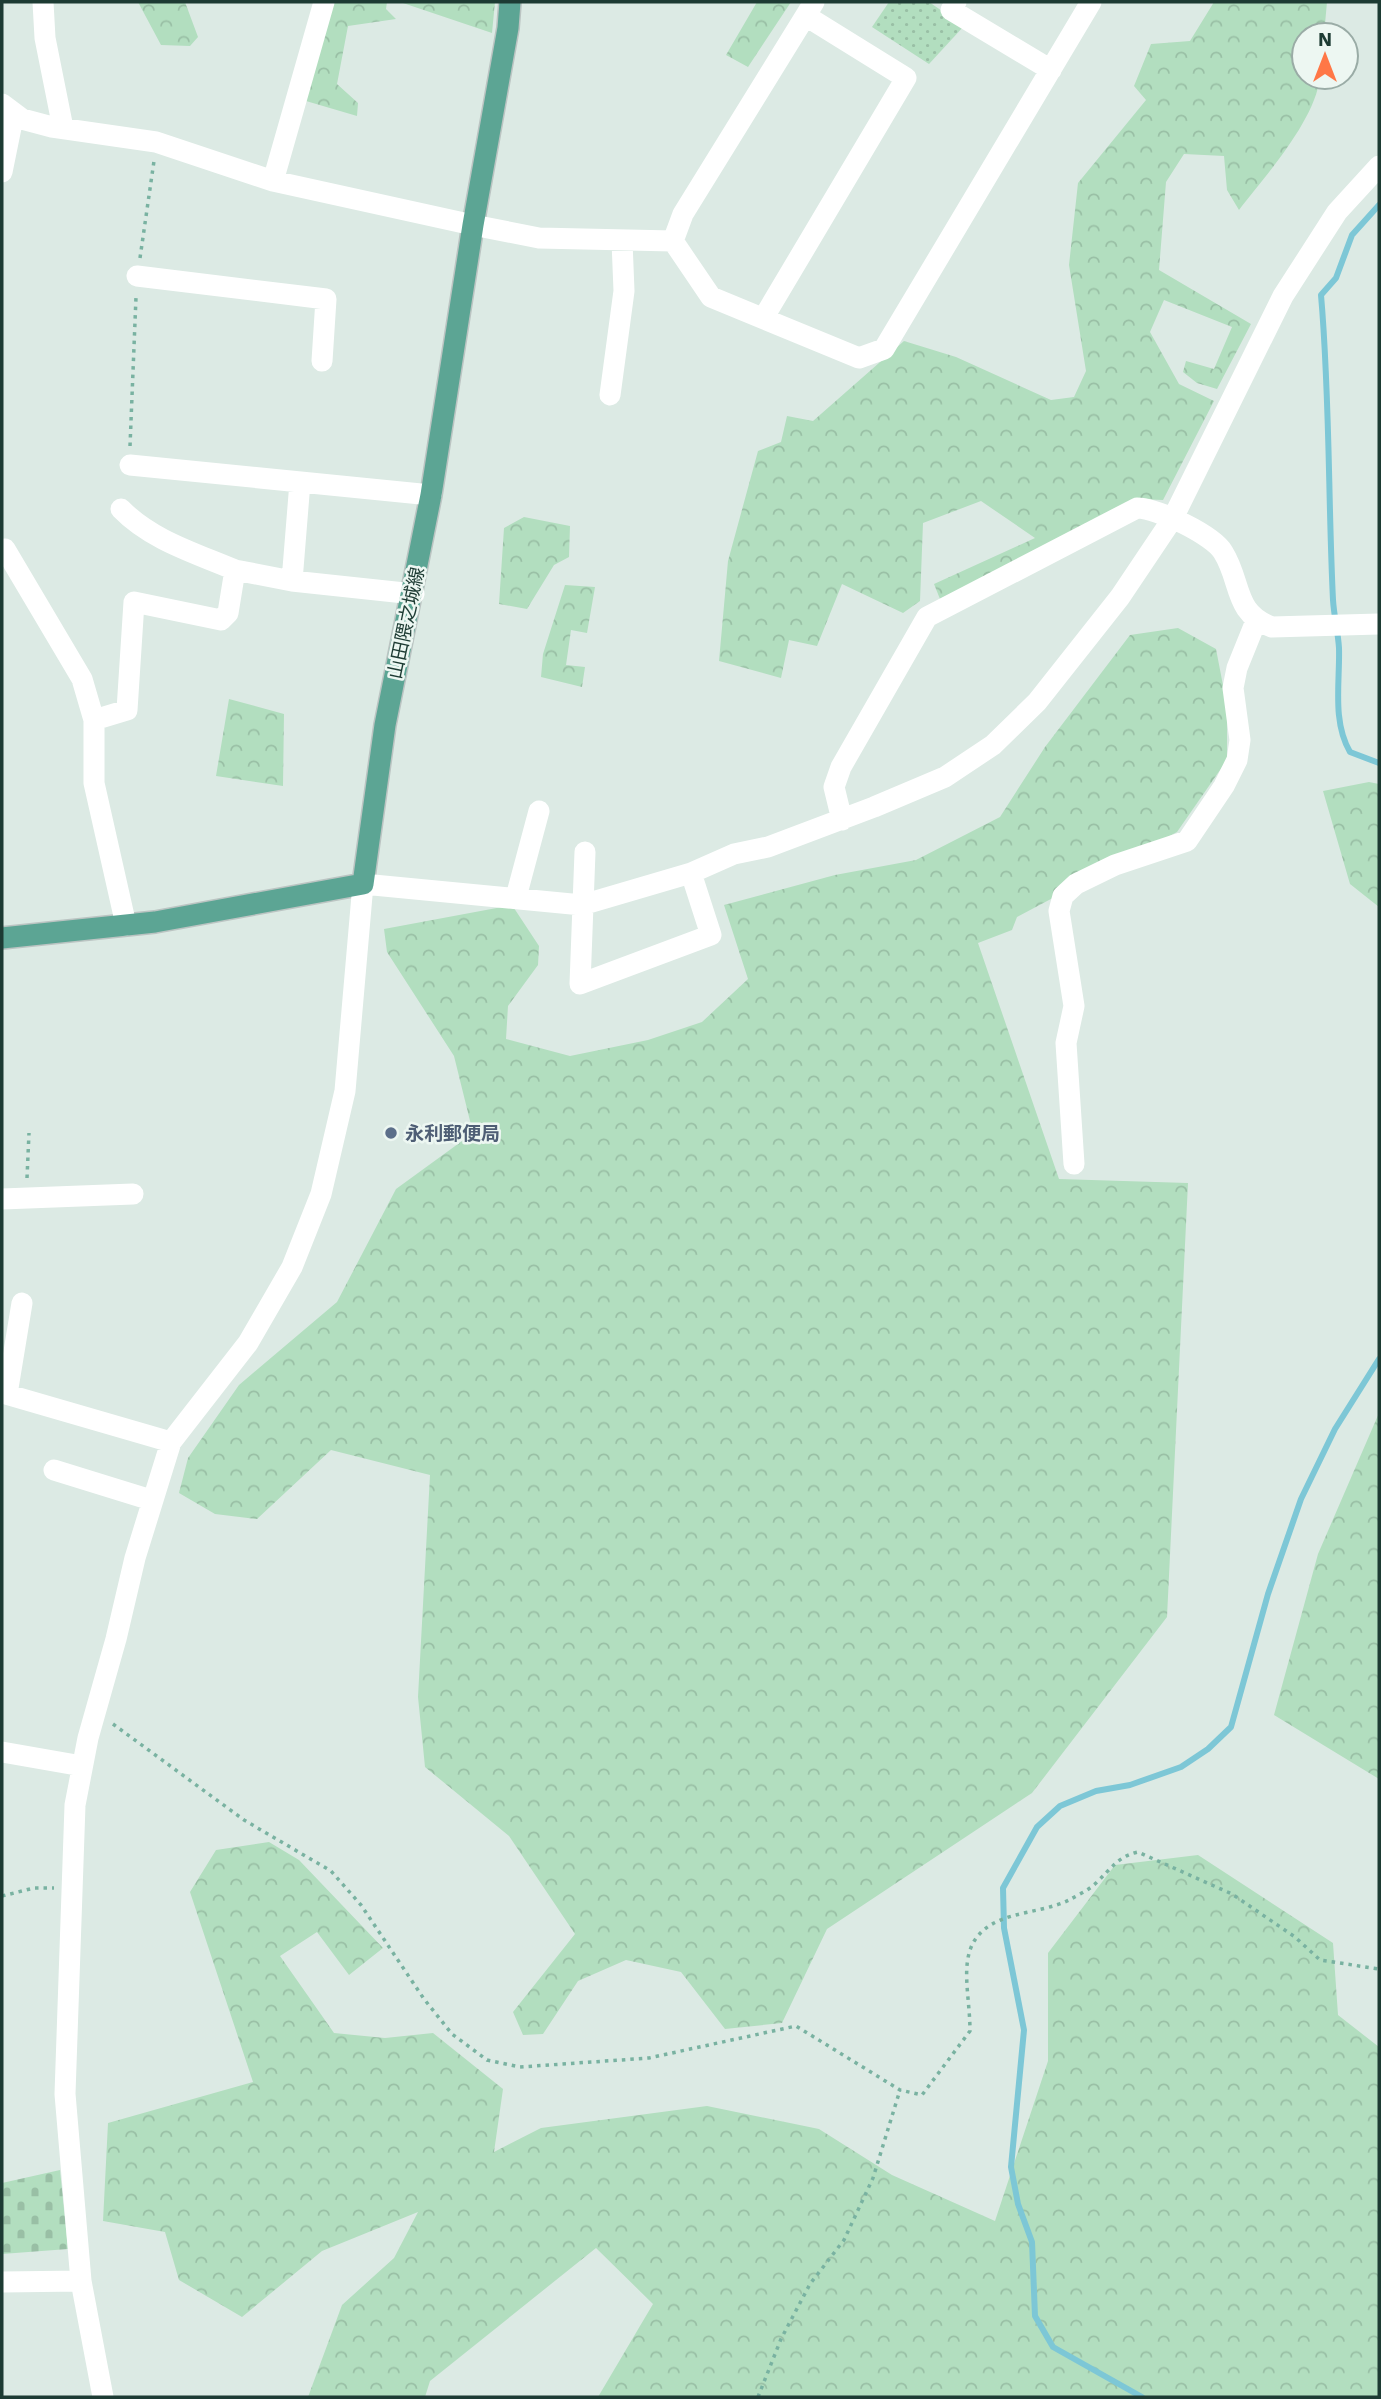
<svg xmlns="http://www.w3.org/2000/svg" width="1381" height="2399" viewBox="0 0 1381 2399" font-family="'Work Sans','Noto Sans JP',sans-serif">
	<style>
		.forest { fill: url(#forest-crowns) }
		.cemetery { fill: url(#cemetery-stones) }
		.park { fill: url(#park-dots) }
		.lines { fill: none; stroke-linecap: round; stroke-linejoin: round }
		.stream { stroke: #7dc7d6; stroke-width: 6 }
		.major-casing { stroke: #bbc4c2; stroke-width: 24 }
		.path { stroke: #79b2a1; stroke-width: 3.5; stroke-dasharray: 3.5 5; stroke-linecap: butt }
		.minor { stroke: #fff; stroke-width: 21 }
		.major { stroke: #5ca594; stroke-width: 21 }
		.service-dot { fill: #5c6f8a; stroke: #edf7f2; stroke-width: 2.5 }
		.labels { text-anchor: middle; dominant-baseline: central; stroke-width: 5; stroke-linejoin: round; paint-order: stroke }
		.street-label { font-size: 19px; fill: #1d3b33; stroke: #edf7f2 }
		.service-label { font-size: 19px; font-weight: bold; fill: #4e5e75; stroke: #edf7f2; text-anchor: start }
	</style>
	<defs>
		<pattern id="forest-crowns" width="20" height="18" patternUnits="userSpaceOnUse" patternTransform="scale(1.75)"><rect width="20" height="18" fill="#b2debf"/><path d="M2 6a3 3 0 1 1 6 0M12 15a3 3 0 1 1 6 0" fill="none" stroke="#99bfa5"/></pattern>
		<pattern id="cemetery-stones" width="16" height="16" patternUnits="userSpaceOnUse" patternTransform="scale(1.75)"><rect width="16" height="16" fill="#b2debf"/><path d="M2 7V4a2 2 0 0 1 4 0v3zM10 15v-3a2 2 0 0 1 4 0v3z" fill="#99bfa5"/></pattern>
		<pattern id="park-dots" width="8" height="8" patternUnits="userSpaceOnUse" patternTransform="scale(1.75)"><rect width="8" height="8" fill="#b2debf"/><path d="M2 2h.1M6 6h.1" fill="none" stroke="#99bfa5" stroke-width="1.8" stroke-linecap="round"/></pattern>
	</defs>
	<rect width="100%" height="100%" fill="#dceae4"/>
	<!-- forest -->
	<path class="forest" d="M138,2H185L198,37L190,46L161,45Z
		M333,2H387L386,9L396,19L348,26L337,84L358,103L357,116L306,101Z
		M400,2H495L492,33Z
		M757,2H791L748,67L726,55Z
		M1214,2H1327L1324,35H1304V77H1320C1315,121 1266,175 1239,210L1227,190L1224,156L1184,154L1166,182L1159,270L1251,324L1217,389L1197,383L1183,372L1186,361L1214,369L1232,327L1164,300L1150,332L1179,384L1214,401L1163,500L1139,499L940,599L934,584L1035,538L981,501L923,523L920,601L903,613L842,584L817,646L789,640L781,678L719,661L728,561L758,451L781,442L787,416L813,421L904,341L956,357L1051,400L1074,397L1086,371L1069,265L1078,183L1146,100L1134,86L1151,44L1190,41Z
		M524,517L570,526L569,557L554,565L527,609L499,604L504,528Z
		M565,585L595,587L587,633L571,630L566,665L585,667L582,687L541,677L543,654Z
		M1178,628L1216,649L1227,706V760L1177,832L1017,917L1012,930L978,943L1059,1179L1188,1183L1167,1617L1032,1793L827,1929L782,2023L725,2029L681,1972L626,1960L578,1981L543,2034L523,2035L513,2012L575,1934L509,1836L425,1767L418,1697L430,1475L331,1450L257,1519L215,1514L179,1493L188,1458L239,1385L337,1302L396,1189L473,1133L454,1056L387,952L384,929L512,905L539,946L538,965L508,1006L506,1039L570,1056L648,1040L702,1022L748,979L724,905L835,875L916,860L1000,817L1045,747L1130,635Z
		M229,699L284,714L283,786L216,776Z
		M1369,782L1379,784V907L1350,884L1323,791Z
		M1379,1413V1779L1274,1715L1318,1554Z
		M269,1842L299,1860L383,1948L349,1975L317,1932L280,1956L334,2033L385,2038L433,2033L503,2089L494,2152L541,2128L707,2106L819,2129L892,2175L995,2221L1048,2061V1953L1115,1865L1198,1855L1333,1943L1338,2015L1379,2047V2397H598L653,2304L596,2248L430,2381L425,2397H308L342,2305L394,2258L418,2212L322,2251L242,2317L179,2280L165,2232L103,2221L108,2123L253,2082L190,1892L216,1850Z"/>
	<!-- cemetery -->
	<path class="cemetery" d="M60,2170L68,2249L2,2254V2183Z"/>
	<!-- park -->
	<path class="park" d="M889,2H929L964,26L929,64L872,27Z"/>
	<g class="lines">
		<!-- stream -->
		<path class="stream" d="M1379,205L1352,235L1336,278L1321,295C1330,397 1328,498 1333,600C1334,616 1338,632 1339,648C1340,682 1332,721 1350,752L1379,763
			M1142,2397L1053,2347L1035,2316L1032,2242L1018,2204L1011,2167L1024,2030L1004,1928L1003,1888L1037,1827L1060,1806L1096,1791L1130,1785L1181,1767L1208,1749L1231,1727L1268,1594L1301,1499L1335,1429L1379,1359"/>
		<defs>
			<path id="major" d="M2,938L155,922L363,884L385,725L431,495L473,225L508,28L510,2"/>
		</defs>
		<!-- major casing -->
		<use href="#major" class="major-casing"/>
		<!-- path -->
		<path class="path" d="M140,258L154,161
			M130,446L136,297
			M27,1178L29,1133
			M113,1724L244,1820L331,1871L361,1905L424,1999L452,2034L487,2060L520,2067L649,2058L796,2026L900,2090L922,2095L970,2031C970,1982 949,1934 1012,1916C1030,1911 1053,1908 1069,1900C1078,1895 1089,1890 1096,1883C1111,1869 1118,1856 1138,1852L1232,1894L1295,1937L1320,1960L1379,1969
			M2,1896L34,1888H54
			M758,2397L781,2339L810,2284L844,2240L873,2178L900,2090"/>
		<!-- minor -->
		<path class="minor" d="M43,2L45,38L63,128
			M814,2L683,214L673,241L711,297L859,358L884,349L1091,2
			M956,2L951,10L1051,70
			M2,104L22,119L52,127L156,142L273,181L473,225L539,238L673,241
			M2,172L14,113
			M273,181L324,2
			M137,276L326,299L322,361
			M764,317L906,78L806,16
			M610,395L624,291L622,241
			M130,465L431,495
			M121,509C151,540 195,553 235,570L228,613L221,620L134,602L127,710L94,720V783L126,925
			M5,549L82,679L94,720
			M235,570L292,581L414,594
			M292,581L300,482
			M842,820L834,787L841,767L927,617L1137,508C1157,508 1213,535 1223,552C1242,582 1233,613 1272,627L1379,624
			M585,852L580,984L711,935L691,873
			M516,897L539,811
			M1074,1164L1066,1043L1074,1006L1059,911L1063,896L1076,884L1115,865L1187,841L1224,786L1237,760L1240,740L1233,688L1237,668L1256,621
			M2,1199L133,1194
			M2,1393L171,1442
			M7,1394L22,1303
			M54,1470L151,1500
			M2,1752L82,1766
			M2,2282L81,2281
			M103,2397L81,2281L65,2094L75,1805L88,1738L116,1639L135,1558L171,1442L248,1343L292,1267L321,1194L345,1091L363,884L582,905L691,873L734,854L768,847L874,807L945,777L993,745L1037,702L1120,597L1173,518L1283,296L1337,212L1379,166"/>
		<!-- major -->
		<use href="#major" class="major"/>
	</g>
	<!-- markers -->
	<circle class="service-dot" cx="391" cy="1133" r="7"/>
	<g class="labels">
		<!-- street labels -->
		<g class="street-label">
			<text transform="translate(406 623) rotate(-78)">山田隈之城線</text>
		</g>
		<!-- service labels -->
		<g class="service-label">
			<text x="405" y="1133">永利郵便局</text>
		</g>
	</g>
	<!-- border -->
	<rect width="1381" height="2399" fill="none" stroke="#1d3b33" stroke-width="7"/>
	<!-- north arrow -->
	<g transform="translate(1325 56)"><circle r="33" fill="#edf7f2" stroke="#9aaca6" stroke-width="2"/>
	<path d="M0-5L12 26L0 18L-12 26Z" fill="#ff7746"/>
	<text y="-10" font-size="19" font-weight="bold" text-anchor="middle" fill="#1d3b33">N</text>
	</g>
</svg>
